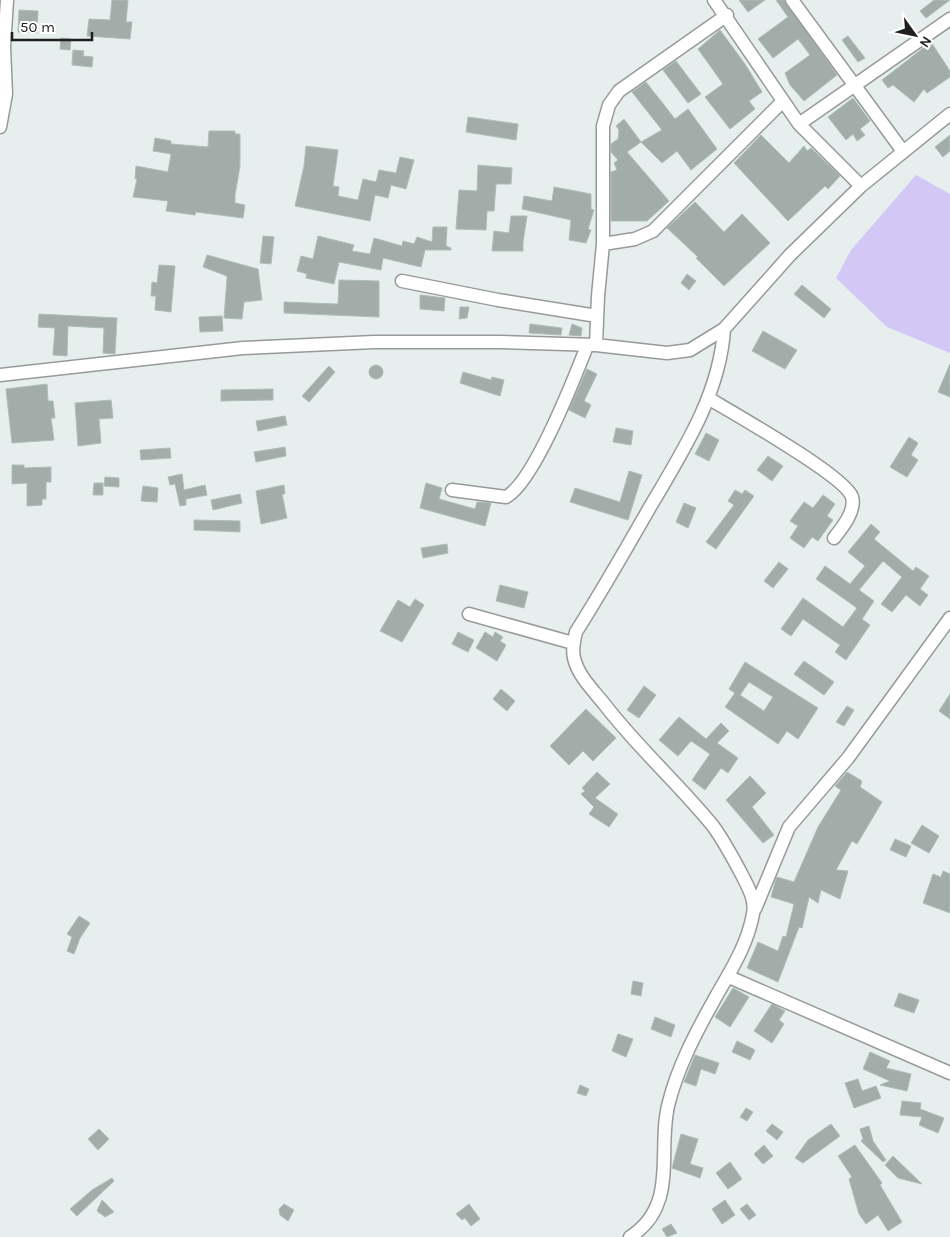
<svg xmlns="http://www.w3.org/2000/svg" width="950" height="1237" viewBox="0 0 950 1237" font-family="Karla,sans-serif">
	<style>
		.park { fill: #d3c7f5 }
		.building { fill: #a2ada9; stroke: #aabfb7; fill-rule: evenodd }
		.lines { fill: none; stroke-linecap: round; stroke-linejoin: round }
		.minor-casing { stroke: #999; stroke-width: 15 }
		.minor { stroke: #fff; stroke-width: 12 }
	</style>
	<rect width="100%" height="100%" fill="#e6efee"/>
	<!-- park -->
	<path class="park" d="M916,175L950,194V353L887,327L836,278L851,250Z"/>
	<!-- building -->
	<path class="building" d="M112,0H128L126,22H132L130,39L87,36L89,19L110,20Z
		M739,0H765L748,12Z
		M776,0H784L837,75L804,101L790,85L785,73L810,55L798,39L773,58L758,39L788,17Z
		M934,0H950L926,18L920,11Z
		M19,10L38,11L37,33L18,32Z
		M720,30L745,64L762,92L749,101L755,109L730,129L705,97L723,84L698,49Z
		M848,36L865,58L858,62L842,40Z
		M61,38L71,39L70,50L60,49Z
		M931,42L950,71V77L927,93L924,89L914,102L893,85L888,88L882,80Z
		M73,50L84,51L83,56L93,57L92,67L72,65Z
		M676,61L701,94L688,103L663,70Z
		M646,82L675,119L688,109L717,149L691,170L677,151L662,163L641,142L662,130L632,92Z
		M853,98L870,121L860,129L865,135L857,141L853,134L846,140L828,117Z
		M468,117L518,124L516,140L466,132Z
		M624,119L641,142L627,152L669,201L647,221H611V172L617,170L614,163L618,160L611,152V144L618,139L619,130L616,126Z
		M209,131H235V134H240V166L235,195V203L245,205L243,218L196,212L195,215L166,211L168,201L133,197L137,179H135L136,166L168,172L171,154L153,151L155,138L171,141V144L208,147Z
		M761,135L789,163L804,146L807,151L811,148L840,176L828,189L825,186L788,221L734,163Z
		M950,135V151L943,157L935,147Z
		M306,146L338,150L333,186L339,187L338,196L358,200L363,179L376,182L379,170L396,173L400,157L414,160L406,189L391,185L388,198L375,195L370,221L295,206L304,166Z
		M478,165L512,168L511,184H496L494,211H487L486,230L456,229L459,190L477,191Z
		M554,187L591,194V209L594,210L588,229L591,230L586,243L569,240L571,220L522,209L524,196L552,201Z
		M695,202L724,232L742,214L770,243L724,286L696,258L698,257L667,228Z
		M511,216H527L523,242V251H492L494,231L509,233Z
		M433,227H447L446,246L451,248V250H425L421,267L383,258L381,270L339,262L334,284L306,278L307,274L297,271L301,256L313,259L318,236L354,245L352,251L370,254L374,238L402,246L403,241L414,244L417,237L432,242Z
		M263,236L274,237L271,264L260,263Z
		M207,255L258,269L262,300L244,302L242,319L224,318L227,278V276L203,267Z
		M159,265L175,266L171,312L155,310L156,296H151L152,282L157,283Z
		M687,274L696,281L689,290L681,283Z
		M339,280L379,281V317L284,313V302L338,304Z
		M802,285L831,309L824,318L794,294Z
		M420,295L445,298L444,311L420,309Z
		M460,307H469L467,318L459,319Z
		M39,314L117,318L115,354L103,353L104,328L68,326L67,356L53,355L55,328L38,327Z
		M222,316L223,331L200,332L199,317Z
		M530,324L562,328L561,335L529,333Z
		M572,324L582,328L581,336L569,335Z
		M763,331L797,350L785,369L752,351Z
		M950,364V397L938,392Z
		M369 372a7 7 0 1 1 14 0a7 7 0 1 1-14 0Z
		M329,366L335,372L309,402L302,396Z
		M587,369L597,374L584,401L591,405L585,418L569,410Z
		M463,372L491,380L492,377L504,380L500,396L460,383Z
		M47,384L48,401H53L55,418H51L54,440L12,443L6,389Z
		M273,389V400L221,401V390Z
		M111,400L113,418L99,419L101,443L78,446L75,403Z
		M285,416L287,425L258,431L256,421Z
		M616,428L633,431L631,445L613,442Z
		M706,433L719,440L709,461L695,454Z
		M909,437L918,443L911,455L918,460L907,477L890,467Z
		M285,447L286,456L256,462L254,452Z
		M170,448L171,458L141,460L140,450Z
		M768,456L783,466L772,481L757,470Z
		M12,465H24V468L51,467V482H46V499H42V505L27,506V483L12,484Z
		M629,471L642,475L628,520L570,502L575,488L620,502Z
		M182,474L184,490L205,485L207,495L186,499V505L180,506L175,484L170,485L168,477Z
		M105,477L119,478V487L104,486Z
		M94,483H103V495H93Z
		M426,483L442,488L439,499L475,509L477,502L491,503L485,526L420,508Z
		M284,485L285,494H282L287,518L261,524L256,491Z
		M143,486L158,488L157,502L141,501Z
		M735,490L742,494L745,490L754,496L716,549L706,542L734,505L728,501Z
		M240,494L242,503L213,510L211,500Z
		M823,495L835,504L827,516L833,520L818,541L812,537L804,548L790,538L798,526L790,521L804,502L813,508Z
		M684,503L696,508L688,528L676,522Z
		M194,520L240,521V532L194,530Z
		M871,524L880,532L874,539L913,571L916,567L929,576L920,589L928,595L920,606L906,595L892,612L881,604L902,577L883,561L859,590L874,601L862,619L870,625L846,660L835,652L840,645L803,619L791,636L781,629L803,598L843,627L857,608L816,579L825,566L850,584L865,566L848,552Z
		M447,544L448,553L423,558L421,548Z
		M779,562L788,569L773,588L764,581Z
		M500,585L528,592L524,608L496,601Z
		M415,599L424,605L402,642L380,631L398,600L410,607Z
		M458,632L474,640L468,652L452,644Z
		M485,632L493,637L495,632L503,637L500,641L506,645L497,661L476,648Z
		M804,661L834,682L824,695L794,674Z
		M745,662L818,708L798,739L787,731L778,744L725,707L735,693L729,689ZM749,682L773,697L764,711L740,695Z
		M644,686L656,695L639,718L627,710Z
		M501,689L515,701L507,711L493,699Z
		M950,694V719L939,711Z
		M847,706L854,710L844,726L836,722Z
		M586,709L616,738L593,761L583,751L569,765L550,746Z
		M679,717L706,739L721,723L729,731L717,743L738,758L728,773L721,768L705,790L692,780L710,754L691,741L678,756L659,740Z
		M597,772L610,784L595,798L618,814L609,827L589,814L594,807L581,794L585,791L582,788Z
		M847,772L862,781L860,787L882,802L857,844L852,841L836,870L848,871L840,899L821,890L818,903L809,897L802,928L799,927L778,982L747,968L758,942L778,951L783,936L786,937L794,904L771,897L776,879L777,877L794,882L818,827L841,790L835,786Z
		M750,776L766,793L752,807L774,835L763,843L726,800Z
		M922,825L939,836L929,853L911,843Z
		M895,839L911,846L906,857L890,850Z
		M943,871L950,874V913L923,903L933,874L941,877Z
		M79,916L90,923L80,938L74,954L67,951L72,937L67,934Z
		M633,981L643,983L641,996L631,994Z
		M733,988L749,997L730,1027L715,1017Z
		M899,993L919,1000L914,1013L894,1006Z
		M772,1004L785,1011L779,1020L784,1024L772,1043L754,1031Z
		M655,1017L675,1025L671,1037L651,1029Z
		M618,1034L633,1039L626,1057L612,1051Z
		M737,1041L755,1050L750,1060L732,1052Z
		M870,1052L890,1061L886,1068L911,1074L907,1091L880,1085L890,1081L863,1069Z
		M695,1055L719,1063L715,1074L701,1069L696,1086L684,1082Z
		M858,1079L862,1091L876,1086L881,1098L854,1108L845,1083Z
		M580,1085L589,1089L586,1096L577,1093Z
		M902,1101L921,1103L920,1109L944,1118L938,1133L919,1125L922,1117L900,1115Z
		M746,1108L753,1112L747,1121L740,1117Z
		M772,1124L783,1132L777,1140L766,1131Z
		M831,1124L840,1136L803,1163L795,1158L808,1140Z
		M869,1126L873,1141L886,1160L883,1162L861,1141L863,1139L860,1129Z
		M99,1129L109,1139L98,1150L88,1139Z
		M681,1134L698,1139L690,1164L703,1168L700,1178L672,1168Z
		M764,1145L773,1156L763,1164L754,1154Z
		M855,1145L882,1183L880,1185L902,1222L888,1231L878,1215L866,1224L859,1214L849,1179L852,1177L838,1156Z
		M893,1156L922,1184L898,1178L885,1165Z
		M730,1162L742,1179L728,1189L716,1173Z
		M112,1178L114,1181L77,1216L70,1209L92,1190Z
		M102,1200L114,1212L105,1217L97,1211Z
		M725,1200L735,1215L722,1224L712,1209Z
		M284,1204L294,1210L288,1221L280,1215L279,1209Z
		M469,1204L480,1219L471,1226L465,1218L462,1220L456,1214Z
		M747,1204L756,1215L749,1220L740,1209Z
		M671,1224L677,1233L667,1237L662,1229Z"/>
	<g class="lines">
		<defs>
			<path id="minor" d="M714,0L799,124L861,186
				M792,0L902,150
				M799,124L950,19
				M0,127L6,94L4,47L7,0
				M603,244L635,239L653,231L782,102
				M402,281L498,300L597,316
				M596,345L598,296L603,244V126L609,105L619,91L727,15
				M0,375L243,348L374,342H500L596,345L667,353L690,350L724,329L790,255L861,186L950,114
				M708,398C733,413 845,476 852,497C856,511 842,528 834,538
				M452,490L506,497C534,482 574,379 587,346
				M469,614L573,643
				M755,909L789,827L848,758L950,618
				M729,977L950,1073
				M630,1237C680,1205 656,1149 669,1102C678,1067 695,1034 713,1002C729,973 747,947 753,914C756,900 748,887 742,875C733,858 724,841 713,826C679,784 638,748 605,705C594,691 578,676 574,658C572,650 574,640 576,632C602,591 626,549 650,507C683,451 720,394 724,329"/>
		</defs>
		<!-- minor casing -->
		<use href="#minor" class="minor-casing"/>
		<!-- minor -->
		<use href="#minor" class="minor"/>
	</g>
	<!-- north arrow -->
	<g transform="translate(915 35) rotate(123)" stroke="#ffffff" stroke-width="4" paint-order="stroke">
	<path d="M0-4L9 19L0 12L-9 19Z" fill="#1f1f1f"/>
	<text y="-8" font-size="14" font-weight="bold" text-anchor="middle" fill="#1f1f1f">N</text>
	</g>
	<!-- scale -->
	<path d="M12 32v8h80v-8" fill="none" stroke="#1f1f1f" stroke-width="2.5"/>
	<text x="20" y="32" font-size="15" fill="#1f1f1f" stroke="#ffffff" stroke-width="4" paint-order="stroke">50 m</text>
</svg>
